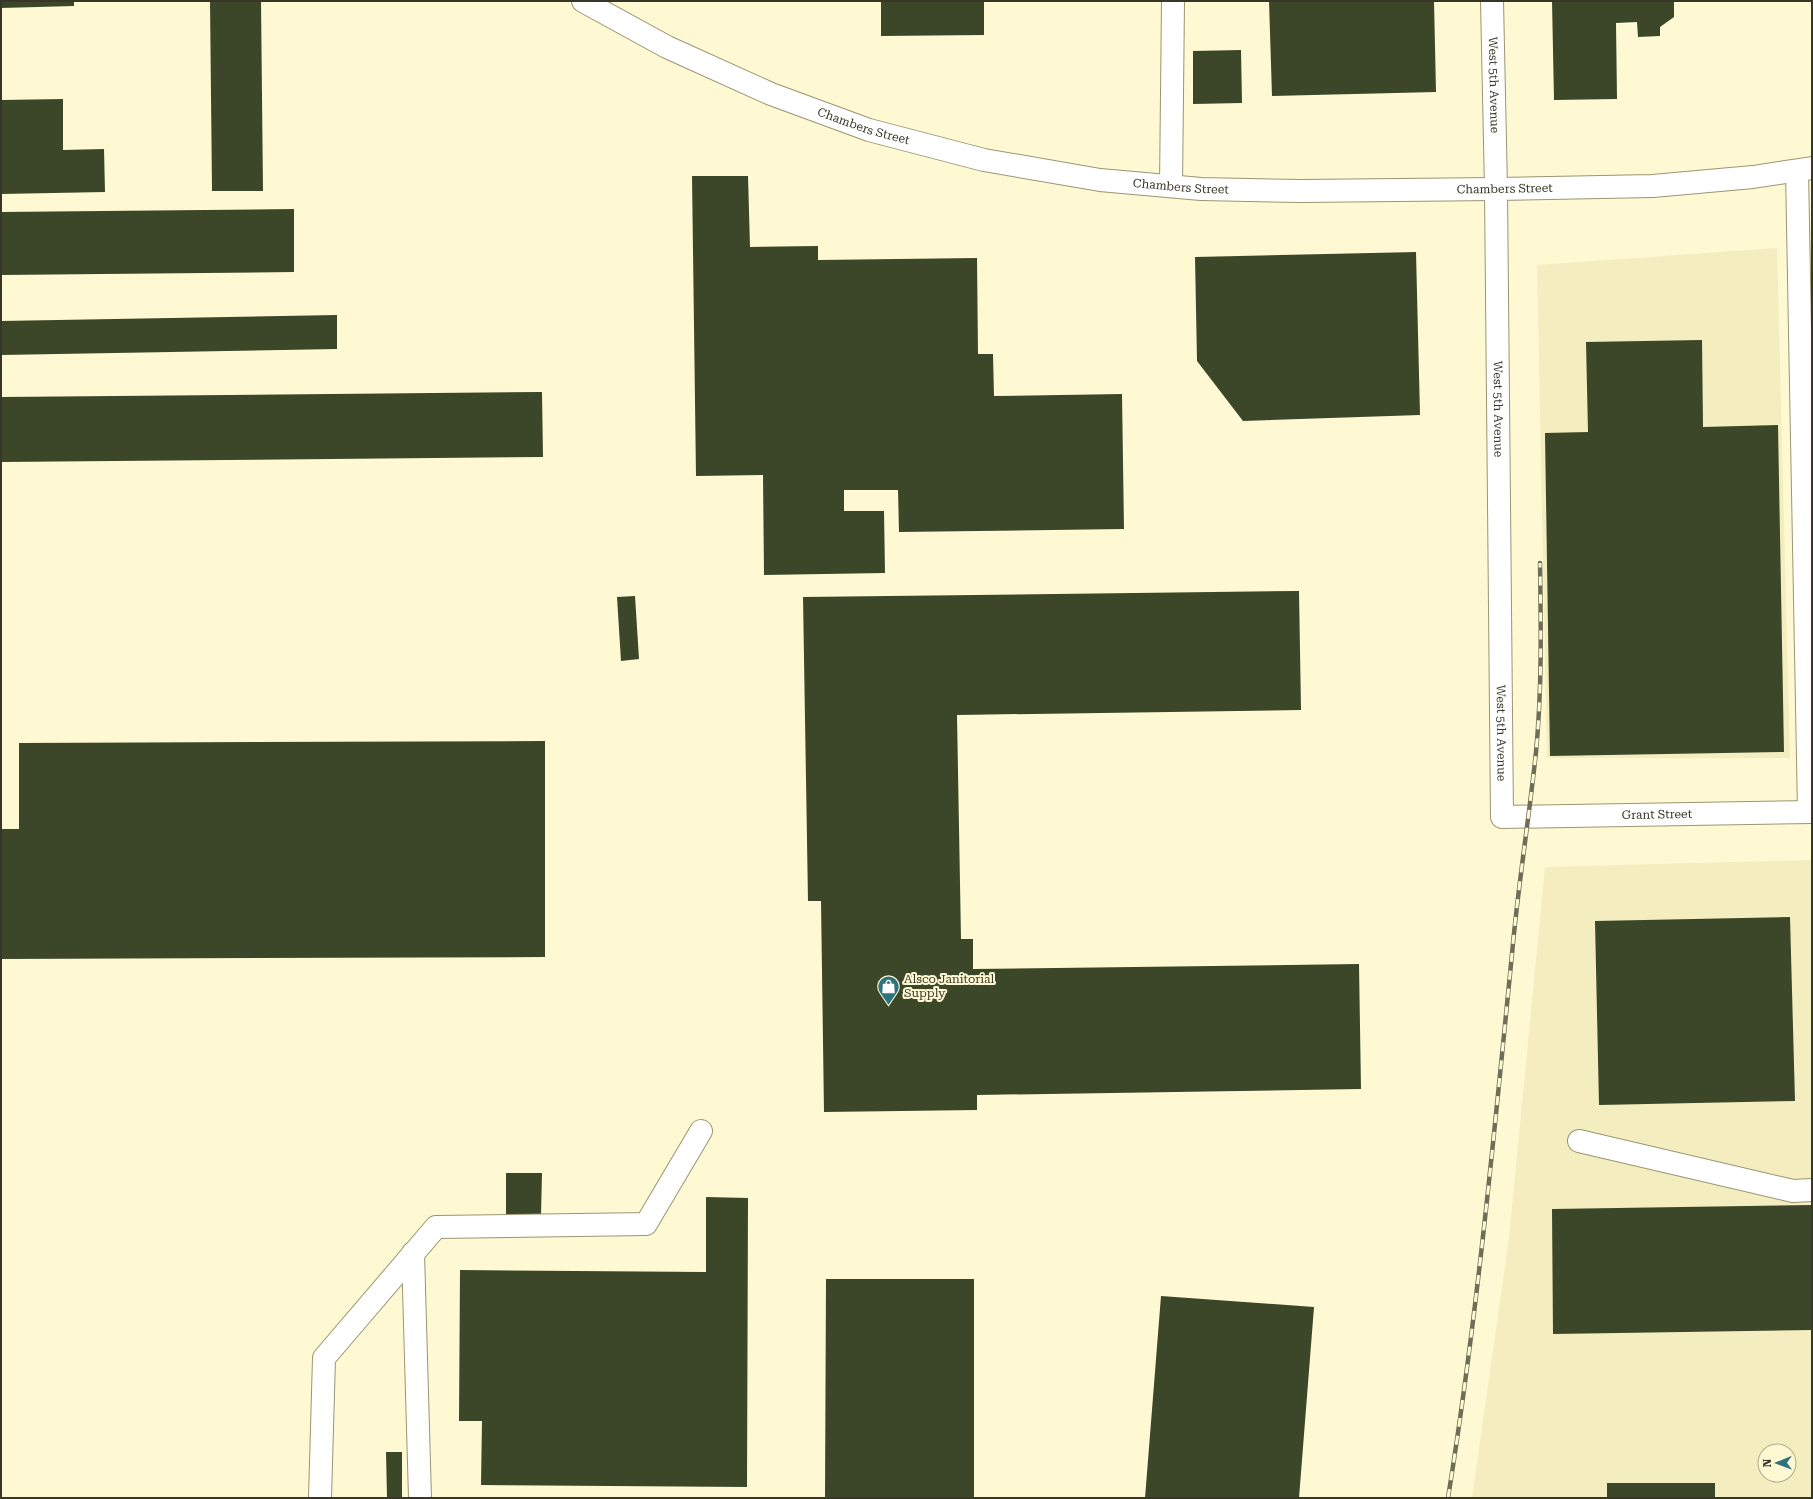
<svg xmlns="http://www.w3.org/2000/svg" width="1813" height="1499" viewBox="0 0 1813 1499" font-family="'Roboto Serif',serif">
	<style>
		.built { fill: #f3edbf; fill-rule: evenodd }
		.building { fill: #3c4628 }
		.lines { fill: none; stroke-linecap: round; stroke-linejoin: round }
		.minor-casing { stroke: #9a9572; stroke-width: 24 }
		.major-casing { stroke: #9a9572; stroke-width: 24 }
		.minor { stroke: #fff; stroke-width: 22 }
		.major { stroke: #fff; stroke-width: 22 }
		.rail-casing { stroke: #706d57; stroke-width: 4.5 }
		.rail { stroke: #fef9d3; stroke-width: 3; stroke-dasharray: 9; stroke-linecap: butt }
		.labels { text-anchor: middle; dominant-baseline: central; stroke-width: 4; stroke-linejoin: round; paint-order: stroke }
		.street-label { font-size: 12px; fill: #383627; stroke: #fef9d3 }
		.poi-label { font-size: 12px; fill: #383627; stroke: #fef9d3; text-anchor: start }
	</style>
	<rect width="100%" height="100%" fill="#fef9d3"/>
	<!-- built -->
	<path class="built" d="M1812,241V460L1805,242Z
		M1777,248L1790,758H1547L1537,265Z
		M1812,860V1498H1472L1509,1238L1545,867ZM1765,1451H1789V1475H1765Z"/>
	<!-- building -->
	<path class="building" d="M1,1H74V6L1,8Z
		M210,1H261L263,191H212Z
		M881,1H984V35L881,36Z
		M1269,1H1434L1436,92L1272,96Z
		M1552,1H1674V17L1660,27V36L1638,37L1637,22L1616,23L1617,99L1554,100Z
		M1241,50L1242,103L1193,104V51Z
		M63,99V150L104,149L105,192L1,194V100Z
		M692,176H748L750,247L818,246V260L977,258L978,354H993L994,396L1122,394L1124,529L899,532L898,490H844V511H884L885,573L764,575L763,475L696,476Z
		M294,209V272L1,275V212Z
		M1416,252L1420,415L1243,421L1197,361L1195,257Z
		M337,315V349L1,355V321Z
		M1702,340L1703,427L1778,425L1784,752L1550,756L1545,433L1588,432L1586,342Z
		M542,392L543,457L1,462V397Z
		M1299,591L1301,710L957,715L961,939H973V969L1359,964L1361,1089L977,1095V1110L824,1112L821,901H808L803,597Z
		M635,596L639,659L621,661L617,597Z
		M545,741V957L1,959V829H19V743Z
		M1790,917L1795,1101L1599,1105L1595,921Z
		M506,1173H542L541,1215H506Z
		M706,1197L748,1198L747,1487L481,1485L482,1421H459L460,1270L706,1272Z
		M1812,1205V1330L1553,1334L1552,1209Z
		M826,1279H974V1498H825Z
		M1161,1296L1314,1307L1299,1498H1145Z
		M386,1452H402V1498H387Z
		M1607,1483H1715V1498H1607Z"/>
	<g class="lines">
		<defs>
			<g id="minor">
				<path id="s1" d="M1492,1L1496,189L1502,817L1812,812"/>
				<path d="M1797,171L1809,812"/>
				<path d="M1171,186L1173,1"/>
				<path d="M1579,1141L1793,1191L1812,1190"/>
				<path d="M413,1253L420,1498"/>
				<path d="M320,1498L324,1358L436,1227L646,1224L701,1131"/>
			</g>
			<g id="major">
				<path id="s2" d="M583,1L667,47L771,94L869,130L984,160L1100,180L1201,189L1301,191L1496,189L1653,186L1753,177L1812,168"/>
			</g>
		</defs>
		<!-- minor casing -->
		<use href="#minor" class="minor-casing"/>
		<!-- major casing -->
		<use href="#major" class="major-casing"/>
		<!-- minor -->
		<use href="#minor" class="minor"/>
		<!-- major -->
		<use href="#major" class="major"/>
		<defs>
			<path id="rail" d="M1448,1498C1477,1318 1494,1135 1512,954C1518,886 1529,819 1536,752C1542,689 1541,626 1540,563"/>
		</defs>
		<!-- rail casing -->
		<use href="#rail" class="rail-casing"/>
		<!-- rail -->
		<use href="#rail" class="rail"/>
	</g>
	<!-- icons -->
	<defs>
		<symbol id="shop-pin" viewBox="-11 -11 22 30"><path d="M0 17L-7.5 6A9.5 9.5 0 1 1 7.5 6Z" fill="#2d7281" stroke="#fef9d3"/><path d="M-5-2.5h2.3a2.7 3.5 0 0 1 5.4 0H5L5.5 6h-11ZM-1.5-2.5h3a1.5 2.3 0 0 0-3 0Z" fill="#fff"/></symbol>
	</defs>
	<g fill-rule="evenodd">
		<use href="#shop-pin" x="876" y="974" width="25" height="34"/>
	</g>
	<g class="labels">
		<!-- street labels -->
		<g class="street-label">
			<text stroke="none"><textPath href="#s1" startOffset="84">West 5th Avenue</textPath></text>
			<text stroke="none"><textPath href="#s2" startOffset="308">Chambers Street</textPath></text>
			<text stroke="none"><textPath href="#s2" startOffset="632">Chambers Street</textPath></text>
			<text stroke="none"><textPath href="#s2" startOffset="956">Chambers Street</textPath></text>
			<text stroke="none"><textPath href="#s1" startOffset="408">West 5th Avenue</textPath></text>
			<text stroke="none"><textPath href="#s1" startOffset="732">West 5th Avenue</textPath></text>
			<text stroke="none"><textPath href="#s1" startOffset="971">Grant Street</textPath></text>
		</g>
		<!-- poi labels -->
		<g class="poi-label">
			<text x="904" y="979">Alsco Janitorial<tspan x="904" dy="14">Supply</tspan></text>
		</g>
	</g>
	<!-- border -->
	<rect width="1813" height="1499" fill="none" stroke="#383627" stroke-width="4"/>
	<!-- north arrow -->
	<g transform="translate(1777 1463) rotate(269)"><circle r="19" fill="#fef9d3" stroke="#afab8e"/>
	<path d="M0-3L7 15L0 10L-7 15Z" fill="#2d7281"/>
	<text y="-6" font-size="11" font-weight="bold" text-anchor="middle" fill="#383627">N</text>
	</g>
</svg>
